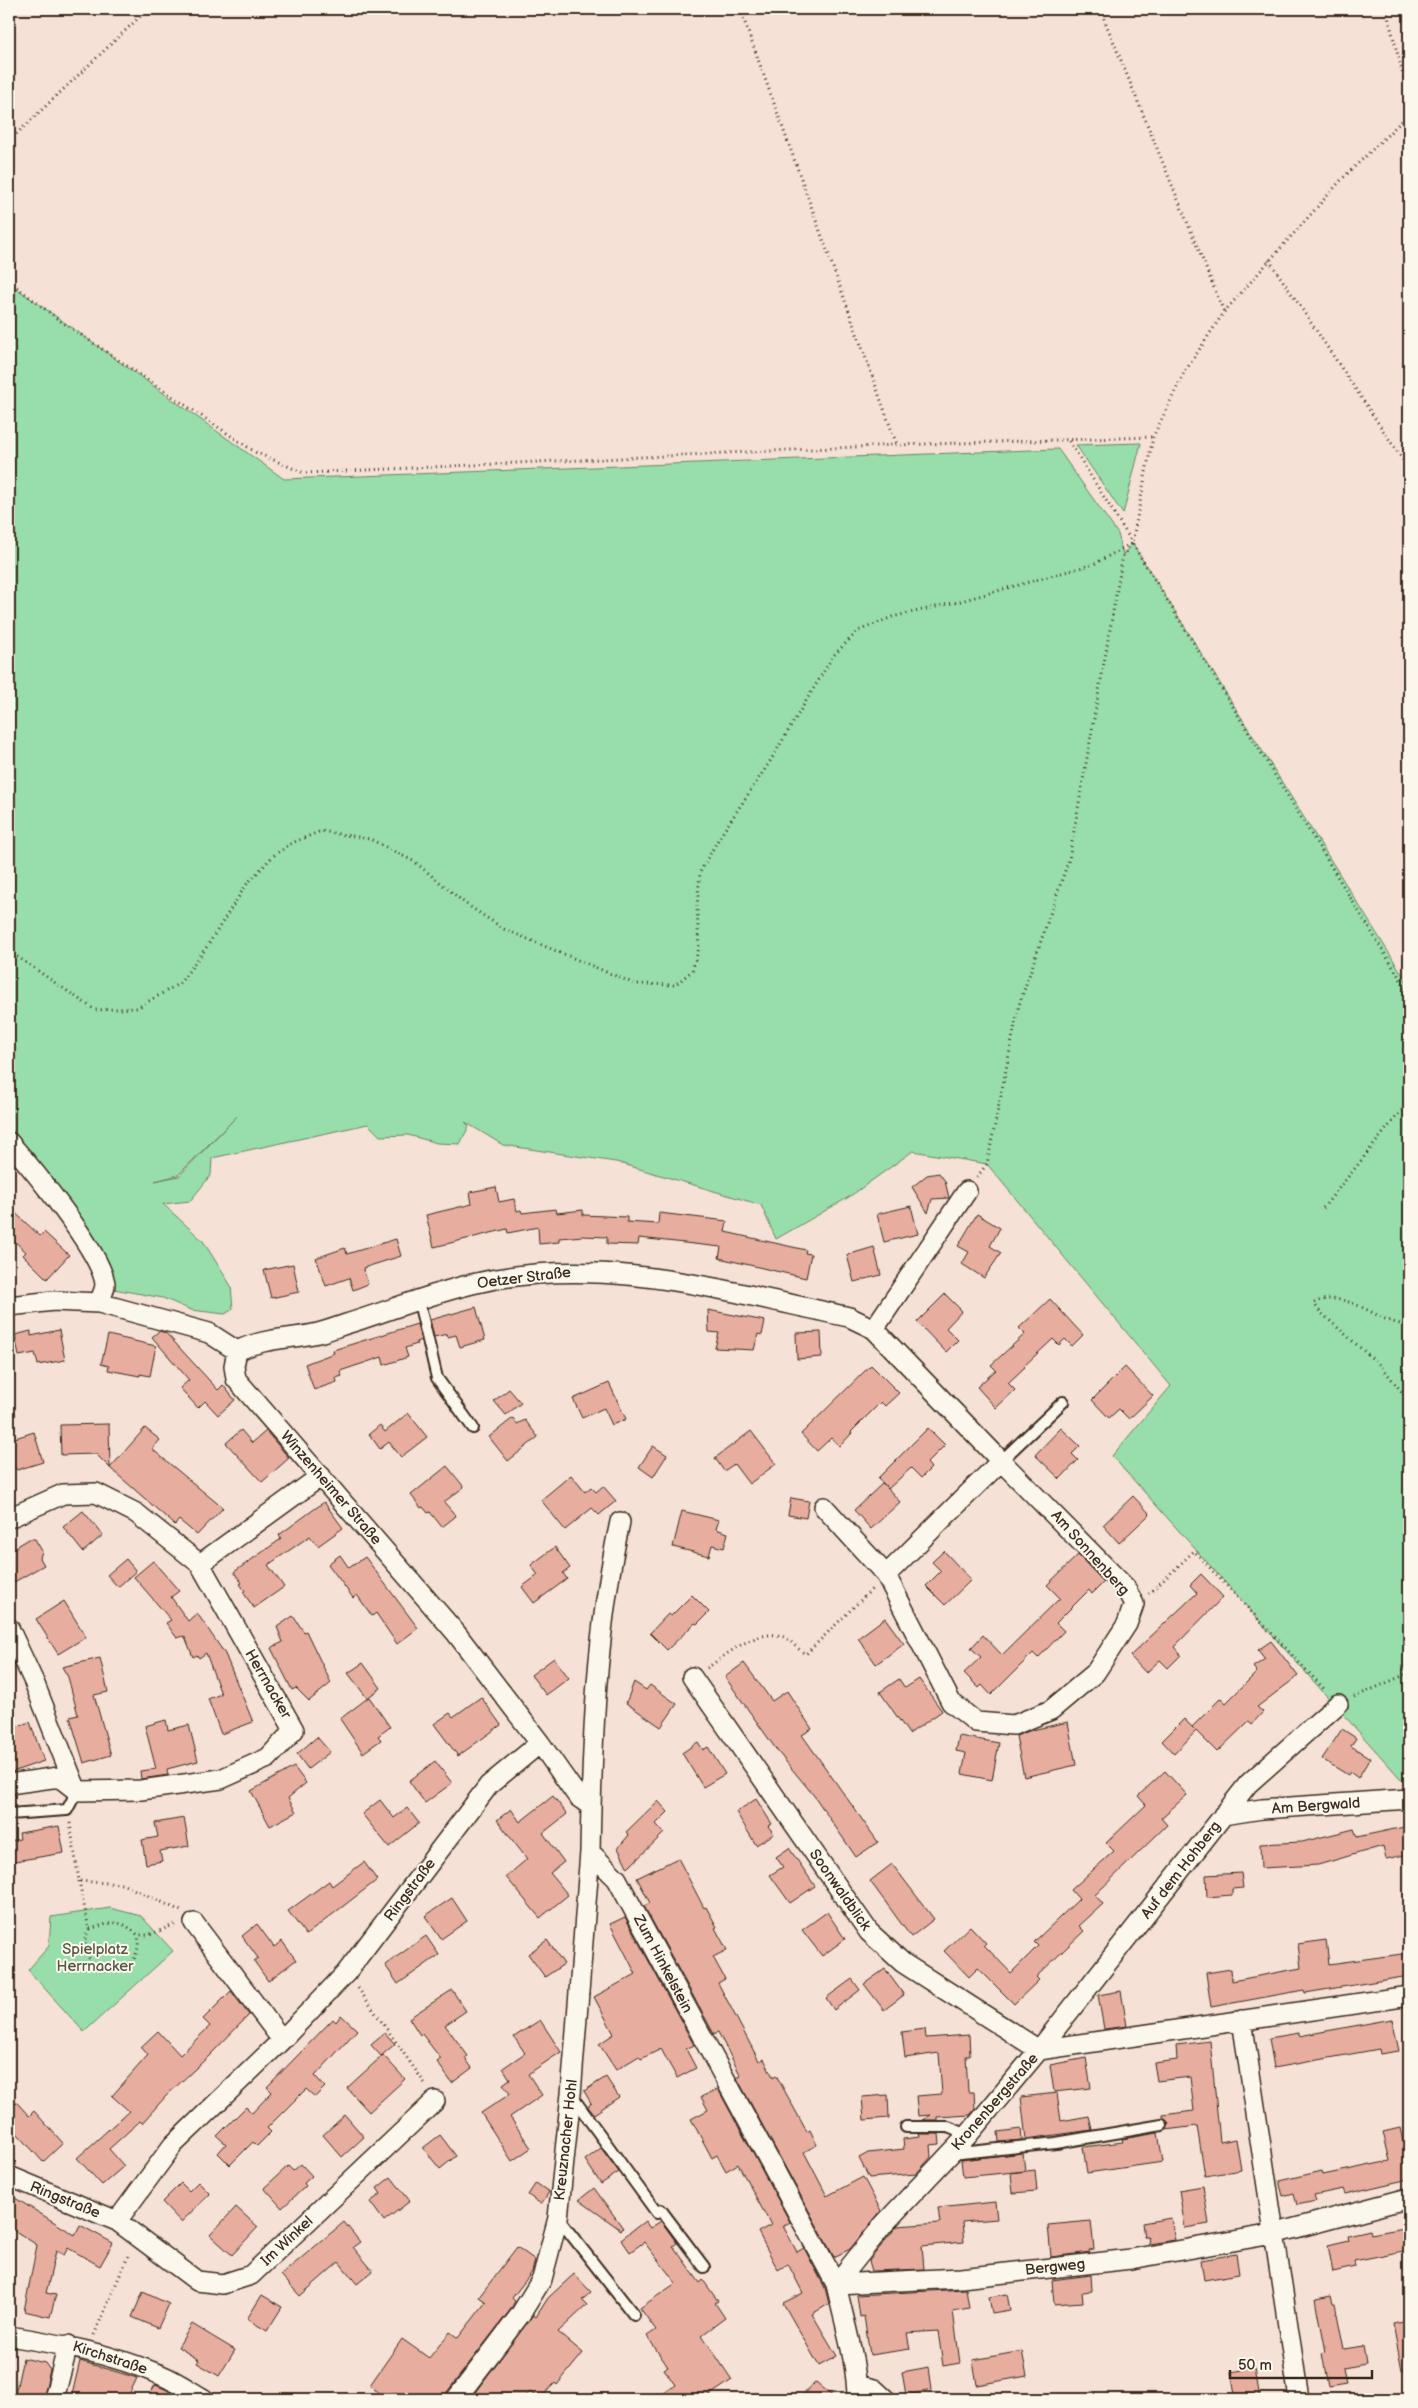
<svg xmlns="http://www.w3.org/2000/svg" width="1418" height="2408" viewBox="0 0 1418 2408" font-family="'Balsamiq Sans',sans-serif">
	<style>
		.green { fill: #98deab; stroke: #6a8464; fill-rule: evenodd }
		.building { fill: #e7aea0; stroke: #3b2a1e }
		.lines { fill: none; stroke-linecap: round; stroke-linejoin: round }
		.lane-casing { stroke: #3b2a1e; stroke-width: 14 }
		.street-casing { stroke: #3b2a1e; stroke-width: 22 }
		.path { stroke: #3b2a1e; stroke-width: 3; stroke-dasharray: 1 4; stroke-linecap: butt }
		.lane { stroke: #fbf7ec; stroke-width: 10 }
		.street { stroke: #fbf7ec; stroke-width: 19 }
		.labels { text-anchor: middle; dominant-baseline: central; stroke-width: 4; stroke-linejoin: round; paint-order: stroke }
		.street-label { font-size: 15px; fill: #3b2a1e; stroke: #fbf7ec }
		.park-label { font-size: 15px; fill: #525741; stroke: #fbf7ec }
	</style>
	<rect width="100%" height="100%" fill="#f5e1d5"/>
	<filter id="ink" filterUnits="userSpaceOnUse"><feTurbulence type="fractalNoise" baseFrequency=".02" numOctaves="2"/><feDisplacementMap in="SourceGraphic" scale="10" xChannelSelector="R" yChannelSelector="G"/><feConvolveMatrix kernelMatrix="1 2 1 2 8 2 1 2 1" color-interpolation-filters="sRGB"/></filter>
	<g filter="url(#ink)">
		<!-- green -->
		<path class="green" d="M9,283L284,479L1058,449L1118,534L1123,555L1132,543L1409,985V1788L1112,1456L1171,1386L987,1164L913,1151L849,1197L776,1239L761,1205L616,1162L503,1145L465,1122L469,1126L460,1144L437,1143L408,1135L380,1136L368,1124L212,1158L211,1175L190,1201L163,1204L203,1241L231,1286L233,1309L225,1314L191,1310L163,1298L114,1289L9,1138ZM237,1116L179,1176L155,1181L178,1175Z
			M1141,443L1123,514L1076,445Z
			M110,1908L141,1916L173,1951L84,2032L28,1970L49,1946L51,1917Z"/>
		<!-- building -->
		<path class="building" d="M939,1173L945,1181L949,1198L932,1199L928,1213L912,1187L927,1175Z
			M496,1187L499,1202L514,1199L517,1211L521,1210L522,1213L556,1209L557,1213L583,1210V1215L627,1217V1222L658,1224L659,1213L727,1221L725,1232L806,1250L805,1253L811,1254L806,1278L719,1258L721,1247L639,1238L638,1245L607,1244V1237L583,1236L559,1238V1242L539,1244L538,1227L508,1233L507,1229L434,1247L426,1215L472,1204L470,1192Z
			M911,1206L918,1234L884,1242L877,1214Z
			M9,1207L40,1236L44,1232L69,1255L47,1279L23,1255L26,1252L9,1236Z
			M977,1214L1000,1228L990,1246L1001,1253L984,1278L962,1264L969,1252L958,1246Z
			M396,1239L401,1256L363,1268L368,1284L353,1290L349,1278L326,1286L316,1258L345,1248L347,1254Z
			M874,1247L881,1275L854,1282L847,1255Z
			M293,1264L299,1292L271,1298L264,1270Z
			M945,1294L962,1311L946,1328L958,1340L946,1352L917,1322Z
			M1050,1299L1083,1335L1072,1346L1065,1339L1059,1345L1053,1339L1024,1366L1025,1367L1008,1383L1015,1390L996,1408L977,1387L996,1370L991,1365L1025,1334L1019,1328Z
			M476,1307L485,1340L460,1347L456,1335L448,1337L447,1334L434,1337L430,1320Z
			M708,1310L765,1321L762,1335L758,1334L754,1350L715,1348L719,1333L709,1332Z
			M417,1324L421,1340L416,1342L417,1344L405,1348L408,1357L384,1365L382,1357L340,1371L342,1376L336,1378L337,1382L314,1390L305,1364L334,1353L333,1350Z
			M59,1330L65,1360L38,1365L35,1353L19,1356L15,1335L31,1331V1336Z
			M159,1331L166,1333L218,1390L223,1385L235,1400L218,1415L205,1401L198,1408L180,1388L189,1380L152,1337Z
			M821,1332L822,1357L797,1359L796,1333Z
			M108,1335L156,1346L150,1376L140,1374V1376L108,1370L109,1366L101,1364Z
			M871,1365L899,1393L885,1406L881,1402L851,1432L852,1433L840,1446L831,1438L817,1451L801,1434Z
			M1125,1367L1153,1396L1129,1419L1119,1409L1109,1418L1092,1400Z
			M609,1383L626,1419L612,1425L604,1408L582,1418L573,1399Z
			M509,1389L521,1403L506,1415L494,1401Z
			M408,1413L427,1437L401,1457L389,1442L380,1449L369,1434L380,1425L385,1432Z
			M513,1418L517,1424L525,1420L538,1437L508,1461L489,1437Z
			M109,1424L110,1468L96,1454L61,1455L60,1425Z
			M145,1428L160,1440L152,1449L223,1508L197,1535L179,1520L175,1525L110,1468Z
			M928,1428L945,1445L927,1463L931,1468L921,1478L911,1468L888,1489L878,1478Z
			M1061,1428L1080,1446L1072,1454L1078,1460L1060,1479L1035,1455Z
			M241,1430L252,1443L266,1431L289,1458L262,1482L226,1443Z
			M751,1431L776,1464L749,1484L734,1464L724,1471L715,1458Z
			M34,1432L43,1462L17,1470L9,1461V1440Z
			M653,1446L667,1455L653,1477L639,1467Z
			M447,1466L464,1487L444,1502L456,1516L442,1527L430,1512L428,1513L423,1507L421,1508L411,1495Z
			M571,1475L585,1492L591,1487L596,1492L603,1486L616,1501L599,1515L592,1508L565,1530L541,1500Z
			M883,1483L900,1502L871,1529L854,1510Z
			M1133,1496L1150,1514L1119,1543L1103,1525Z
			M791,1498L809,1501L806,1518L788,1515Z
			M324,1502L343,1528L318,1546L310,1536L268,1565L284,1587L254,1608L243,1592L245,1591L240,1584L242,1583L234,1572L281,1539L279,1535Z
			M83,1511L103,1535L83,1552L63,1527Z
			M682,1511L719,1520L716,1529L728,1533L724,1548L712,1545L709,1556L673,1547Z
			M29,1539H35L42,1551L40,1558L44,1565L9,1585V1551Z
			M555,1547L570,1568L563,1573L567,1579L534,1603L522,1587L538,1575L531,1565Z
			M944,1551L971,1580L945,1605L926,1586L941,1571L932,1562Z
			M340,1555L349,1568L365,1557L418,1628L397,1644L376,1613L372,1616L357,1595L353,1598L328,1564Z
			M1078,1555L1104,1582L1092,1594L1089,1590L1056,1623L1064,1631L1038,1658L1033,1653L991,1695L982,1685L979,1688L964,1673L981,1657L971,1648L983,1635L1002,1655L1060,1598L1047,1585Z
			M126,1559L136,1571L118,1587L107,1575Z
			M153,1561L179,1591L171,1597L188,1621L197,1613L225,1654L253,1722L221,1734L208,1699L221,1694L206,1653L199,1658L197,1655L193,1657L186,1639L184,1636L177,1638L166,1623L171,1620L134,1577Z
			M1201,1574L1223,1597L1174,1647L1181,1655L1168,1668L1160,1660L1146,1673L1130,1656L1197,1593L1190,1585Z
			M692,1595L709,1612L697,1624L695,1623L667,1650L650,1633L668,1614L671,1616Z
			M64,1601L86,1637L58,1654L36,1619Z
			M293,1616L304,1632L306,1631L331,1683L309,1701L296,1688L292,1690L271,1648L283,1642L277,1627Z
			M885,1618L904,1644L876,1664L858,1638Z
			M1271,1641L1298,1676L1257,1707L1263,1712L1252,1724L1249,1721L1217,1752L1196,1731L1174,1754L1162,1741L1184,1719L1194,1729L1192,1727L1221,1698L1226,1703L1257,1672L1253,1667L1265,1659L1258,1650Z
			M100,1658L108,1692L94,1695L111,1755L84,1763L70,1717L78,1715L68,1677L62,1667Z
			M554,1658L569,1678L546,1695L531,1675Z
			M363,1663L381,1688L367,1698L348,1673Z
			M744,1663L772,1701L787,1691L812,1729L802,1735L878,1842L856,1857L815,1797L778,1752L725,1677Z
			M899,1679L905,1688L919,1679L942,1711L909,1734L880,1692Z
			M634,1682L646,1690L650,1685L677,1704L661,1727L626,1703Z
			M369,1697L390,1727L378,1736L381,1740L363,1753L340,1719Z
			M481,1697L501,1725L458,1756L434,1724L450,1713L453,1717Z
			M166,1720L168,1730L189,1725L198,1761L167,1769L168,1775L141,1779L140,1771L156,1769L145,1726Z
			M30,1722L44,1761L12,1772L9,1763V1729Z
			M1068,1722L1076,1765L1024,1777L1016,1736L1032,1730Z
			M1342,1729L1356,1738L1351,1746L1370,1758L1358,1778L1350,1772L1348,1775L1322,1759Z
			M959,1736L999,1743L992,1780L962,1774L966,1753L956,1751Z
			M317,1737L330,1752L308,1769L297,1754Z
			M698,1742L703,1750L708,1747L725,1774L703,1787L682,1753Z
			M435,1761L452,1783L425,1803L409,1781Z
			M294,1767L306,1783L288,1798L296,1812L270,1826L251,1791Z
			M1165,1771L1187,1795L1161,1818L1167,1825L1095,1895L1103,1904L1079,1926L1084,1931L1036,1977L1039,1980L1014,2004L978,1968L969,1977L944,1951L970,1926L986,1943L984,1945L1011,1973L1038,1946L1034,1942L1079,1899L1071,1890L1114,1851L1106,1843L1146,1805L1138,1796Z
			M553,1796L567,1814L543,1833L564,1862L550,1873L568,1895L540,1918L506,1877L527,1859L497,1820L511,1809L520,1822Z
			M756,1799L772,1824L768,1826L774,1834L756,1845L736,1812Z
			M380,1800L394,1818L407,1808L419,1823L389,1847L362,1814Z
			M658,1801L668,1812L656,1824L664,1833L628,1868L618,1848L629,1835L626,1832Z
			M184,1818L189,1846L160,1851L162,1861L146,1864L142,1840L158,1837L155,1823Z
			M59,1826L64,1853L9,1862V1841L20,1839L19,1833Z
			M1409,1826V1854L1386,1859L1383,1846L1318,1865L1261,1868L1260,1844L1302,1842L1354,1829L1357,1837Z
			M789,1848L815,1886L790,1903L770,1875L783,1867L776,1857Z
			M678,1858L704,1908L706,1907L717,1927L715,1928L727,1950L713,1957L725,1979L718,1983L759,2061L764,2059L773,2077L776,2075L807,2132L810,2130L817,2145L804,2152L827,2196L863,2177L881,2211L850,2249L834,2257L737,2078L741,2076L718,2032L714,2034L644,1906L650,1903L637,1878Z
			M364,1862L377,1880L306,1935L288,1911L329,1881L332,1886Z
			M892,1864L934,1919L911,1937L870,1881Z
			M1241,1873L1243,1888L1232,1889V1895L1207,1897L1206,1875Z
			M452,1898L467,1921L441,1939L425,1916Z
			M827,1912L845,1939L822,1956L802,1930Z
			M625,1917L694,2045L686,2049L696,2068L677,2078L661,2049L641,2059L639,2056L616,2070L599,2044L614,2034L594,1997L636,1974L610,1924Z
			M257,1924L274,1947L282,1941L296,1960L268,1981L254,1961L258,1958L242,1936Z
			M426,1936L439,1955L398,1984L385,1965Z
			M547,1940L564,1964L545,1977L528,1954Z
			M1326,1940L1329,1964L1409,1953V1976L1305,1993L1304,1990L1211,2007L1206,1973L1231,1969L1232,1981L1301,1968L1298,1944Z
			M885,1969L904,1995L884,2010L864,1984Z
			M852,1979L860,1990L834,2010L826,1998Z
			M452,1990L466,2011L445,2025L468,2056L465,2058L472,2068L452,2083L437,2062L441,2059L422,2034L420,2035L409,2018Z
			M231,1991L249,2015L210,2055L166,2096L142,2123L140,2121L109,2149L124,2166L102,2185L77,2158L129,2111L112,2096L148,2055L141,2047L158,2031L180,2055L210,2026L203,2019Z
			M1121,1991L1127,2026L1104,2029L1098,1995Z
			M341,2015L357,2030L315,2076L325,2087L315,2097L306,2089L267,2128L271,2132L257,2146L253,2142L230,2165L218,2153L226,2144L217,2136L246,2107L252,2113L272,2092L267,2087L333,2019L336,2022Z
			M1392,2019L1399,2051L1380,2054L1379,2049L1274,2068L1269,2038L1299,2033V2036Z
			M540,2020L561,2052L528,2074L542,2095L510,2117L531,2148L512,2161L481,2113L510,2094L503,2084L510,2079L503,2068L525,2053L514,2037Z
			M925,2029L926,2038L969,2035L970,2056H966L968,2092H974L975,2109L970,2115L937,2117V2120H922L931,2115L918,2116L916,2096L942,2094L939,2053L905,2058L902,2032Z
			M385,2033L395,2044L381,2056L371,2045Z
			M1210,2041L1220,2142L1236,2139L1241,2170L1205,2176L1197,2126L1166,2130L1169,2123L1163,2118V2115L1194,2111L1190,2077L1157,2081L1154,2063L1177,2060L1176,2045Z
			M383,2055L405,2079L369,2112L347,2088Z
			M1086,2058L1091,2088L1054,2092L1050,2065Z
			M606,2077L619,2097L594,2114L588,2107L591,2103L584,2091Z
			M718,2089L790,2222L783,2226L797,2252L804,2248L825,2288L829,2304L812,2314L837,2356L819,2366L783,2303L803,2293L788,2264L778,2270L758,2232L771,2225L738,2164L726,2171L717,2155L712,2158L691,2119L708,2110L701,2097Z
			M1057,2093L1061,2121L1089,2116L1092,2130L1026,2139L1021,2097Z
			M9,2094L29,2116L34,2111L63,2143L43,2162L9,2124Z
			M888,2095L889,2118L864,2120L862,2097Z
			M345,2115L364,2137L342,2157L323,2135Z
			M1400,2128L1406,2154L1409,2153V2179L1345,2194L1343,2189L1314,2195L1316,2201L1297,2205L1294,2193L1283,2196L1279,2181L1322,2171L1323,2175L1390,2161L1383,2132Z
			M1021,2129L1022,2140L999,2142L998,2132Z
			M1158,2133L1163,2162L1087,2173L1083,2147L1123,2142L1122,2139Z
			M919,2134H939L940,2144L930,2145L931,2157L916,2174L869,2178L859,2158L868,2153L904,2149L903,2139L920,2137Z
			M440,2135L456,2156L440,2169L423,2148Z
			M601,2148L619,2172L601,2184L585,2160Z
			M1023,2153L1025,2171L963,2177L961,2160Z
			M301,2164L312,2176L304,2183L306,2186L282,2208L264,2188L288,2166L293,2171Z
			M1035,2170L1037,2191L1013,2193L1011,2173Z
			M391,2177L410,2201L384,2221L370,2202L381,2194L377,2188Z
			M198,2182L210,2194L181,2222L162,2202L181,2183L189,2191Z
			M536,2183L549,2192L541,2204L528,2195Z
			M1203,2186L1209,2224L1185,2228L1179,2190Z
			M594,2188L623,2228L621,2230L579,2200Z
			M15,2198L75,2235L80,2225L113,2243L100,2266L68,2248L64,2255L56,2251L46,2293L56,2295L50,2317L24,2311L37,2245L9,2227V2208Z
			M995,2202L997,2219L962,2222L964,2242L922,2246L924,2269L872,2271L869,2261L897,2226L940,2223L938,2208Z
			M236,2207L258,2227L232,2255L210,2235Z
			M1171,2218L1175,2240L1149,2244L1148,2237H1144L1142,2223Z
			M645,2221L650,2228L661,2221L677,2243L673,2246L700,2283L703,2280L718,2301L715,2303L725,2318L702,2335L732,2380L704,2399H654L675,2385L664,2369L668,2367L647,2336L656,2330L640,2308L676,2283L644,2242L630,2252L621,2239Z
			M1091,2221L1094,2249L1089,2250L1090,2252L1051,2257L1048,2225Z
			M344,2222L360,2242L353,2247L373,2271L357,2284L339,2262L300,2296L281,2275Z
			M1404,2228L1408,2250L1354,2261L1355,2267L1333,2272L1328,2245L1349,2240L1348,2235L1370,2230L1371,2234Z
			M517,2247L535,2260L532,2272L512,2298L515,2301L511,2309L447,2392L445,2399H405L395,2392L385,2399L370,2385L402,2339L429,2358L450,2332L458,2338L486,2302L479,2297Z
			M1236,2254L1239,2274L1204,2280L1201,2260Z
			M574,2274L591,2292L582,2300L587,2305L558,2332L583,2353L557,2385L555,2383L540,2399L530,2392L522,2399H470L533,2315L536,2317L548,2298Z
			M1091,2275L1092,2291L1082,2292L1083,2302L1054,2304L1052,2280Z
			M966,2289L969,2308L953,2311L960,2363L943,2366L938,2331L907,2333L910,2349L870,2355L864,2316L860,2317L857,2295Z
			M143,2292L169,2304L158,2328L132,2317Z
			M1007,2294L1010,2310L992,2313L989,2297Z
			M262,2295L282,2307L267,2331L247,2319Z
			M1331,2296L1333,2304H1335L1344,2349L1363,2346L1366,2364L1343,2368L1346,2384L1328,2387L1322,2353L1326,2352L1316,2299Z
			M1409,2321V2370L1402,2371L1393,2324Z
			M192,2324L235,2350L219,2376L197,2363L199,2360L178,2347Z
			M1022,2351L1027,2376L977,2385L973,2360Z
			M23,2358L45,2363L50,2370L43,2399H14Z
			M80,2361L137,2378L127,2399H71Z
			M929,2367L932,2390L906,2395L902,2372Z
			M1255,2368L1260,2399H1236L1231,2372Z
			M816,2382L836,2399H798Z
			M155,2385L167,2390L183,2399H147Z"/>
		<g class="lines">
			<defs>
				<path id="lane" d="M418,1298L437,1378L473,1428
					M1001,1461L1063,1402
					M9,1814L67,1810L77,1791
					M571,2095L657,2213L661,2210L704,2267
					M906,2127H948L968,2135
					M951,2154L1056,2143L1162,2125
					M558,2218L634,2315"/>
				<path id="street" d="M9,1142C31,1167 102,1253 105,1284C105,1290 101,1297 99,1303
					M9,1306L54,1301L99,1303L209,1333L237,1351
					M874,1329L967,1191
					M237,1351C266,1337 288,1340 318,1333C327,1331 337,1327 346,1324C389,1311 429,1294 472,1284C600,1253 724,1291 849,1317L874,1329L1001,1461L886,1575L951,1702L976,1722L1014,1725L1051,1710L1095,1673L1127,1624L1134,1604L1125,1587L1001,1461
					M237,1351L234,1366L236,1379L456,1633L540,1743L578,1797L591,1806
					M824,1507L886,1575
					M9,1518L63,1494L96,1493L136,1513L200,1564L294,1730L268,1758L221,1779L141,1790L77,1791L59,1777L9,1784
					M620,1522C596,1630 592,1742 590,1852L617,1879L836,2284C844,2322 857,2361 857,2399
					M200,1564L321,1476
					M9,1628L34,1682L77,1791
					M692,1677L869,1932L903,1963L1039,2050L1248,1784L1338,1704
					M1223,1815L1262,1809L1409,1799
					M194,1923L282,2040
					M1242,2020L1299,2399
					M9,2176L117,2221L173,2145L282,2040L346,1973L489,1785L540,1743
					M117,2221L197,2281L223,2284L251,2275L435,2101
					M836,2284L884,2224L968,2135L1039,2050L1409,1996
					M836,2284L961,2278L1131,2259L1273,2234L1409,2198
					M9,2336C61,2344 111,2354 161,2375C176,2381 190,2391 204,2399
					M857,2385L874,2389L885,2399
					M54,2399L68,2345
					M456,2399L520,2315L542,2279L558,2218L571,2094L590,1852"/>
			</defs>
			<!-- lane casing -->
			<use href="#lane" class="lane-casing"/>
			<!-- street casing -->
			<use href="#street" class="street-casing"/>
			<!-- path -->
			<path class="path" d="M740,9L897,445
				M1100,9L1224,312
				M1386,9L1409,98
				M1409,114L1343,178L1224,312L1184,373L1153,437L1132,543L1409,993
				M9,141L148,9
				M1269,260L1409,469
				M9,281L59,320L255,452L304,473L897,445L1153,437
				M1069,441L1132,542
				M9,951L95,1010L137,1008L180,983L206,948L246,885L273,856L292,843L321,831L370,839L415,862L466,904L504,929L635,984L675,985L692,971L699,948L697,907L700,872L719,838L769,763L833,656L858,631L892,617L957,602L1094,564L1132,543
				M977,1177L987,1164L1019,1005L1069,859L1123,556L1132,543
				M1323,1208L1409,1101
				M1409,1327C1401,1324 1391,1322 1383,1318C1363,1308 1337,1291 1314,1303L1320,1312L1382,1367L1409,1401
				M1149,1594L1194,1551L1325,1690
				M707,1668C726,1655 756,1629 781,1636C790,1638 797,1650 806,1654L873,1588
				M1354,1697L1409,1673
				M70,1823L79,1881L122,1884L181,1911
				M79,1881L89,1929C113,1923 118,1917 138,1935H149L176,1924
				M89,1929C87,1934 84,1940 85,1944C87,1982 143,1982 138,1935
				M358,1988L426,2085
				M94,2335L129,2254"/>
			<!-- lane -->
			<use href="#lane" class="lane"/>
			<!-- street -->
			<use href="#street" class="street"/>
		</g>
	</g>
	<g class="labels">
		<!-- street labels -->
		<g class="street-label">
			<text transform="translate(524 1278) rotate(-7)">Oetzer Straße</text>
			<text transform="translate(331 1488) rotate(49)">Winzenheimer Straße</text>
			<text transform="translate(1090 1553) rotate(48)">Am Sonnenberg</text>
			<text transform="translate(268 1684) rotate(60)">Herrnacker</text>
			<text transform="translate(1316 1806) rotate(-4)">Am Bergwald</text>
			<text transform="translate(1181 1870) rotate(-52)">Auf dem Hohberg</text>
			<text transform="translate(410 1890) rotate(-53)">Ringstraße</text>
			<text transform="translate(840 1890) rotate(55)">Soonwaldblick</text>
			<text transform="translate(663 1964) rotate(62)">Zum Hinkelstein</text>
			<text transform="translate(995 2102) rotate(-49)">Kronenbergstraße</text>
			<text transform="translate(566 2140) rotate(-84)">Kreuznacher Hohl</text>
			<text transform="translate(65 2200) rotate(22)">Ringstraße</text>
			<text transform="translate(287 2241) rotate(-43)">Im Winkel</text>
			<text transform="translate(1055 2267) rotate(-6)">Bergweg</text>
			<text transform="translate(110 2358) rotate(18)">Kirchstraße</text>
		</g>
		<!-- park labels -->
		<g class="park-label">
			<text x="95" y="1949">Spielplatz<tspan x="95" dy="17">Herrnacker</tspan></text>
		</g>
	</g>
	<!-- margin -->
	<rect width="1418" height="2408" fill="none" stroke="#fbf7ec" stroke-width="30"/>
	<rect x="15" y="15" width="1388" height="2378" fill="none" stroke="#3b2a1e" stroke-width="2" filter="url(#ink)"/>
	<!-- scale -->
	<path d="M1230 2370v8h142v-8" fill="none" stroke="#3b2a1e" stroke-width="2.5"/>
	<text x="1238" y="2370" font-size="15" fill="#3b2a1e" stroke="#fbf7ec" stroke-width="4" paint-order="stroke">50 m</text>
</svg>
